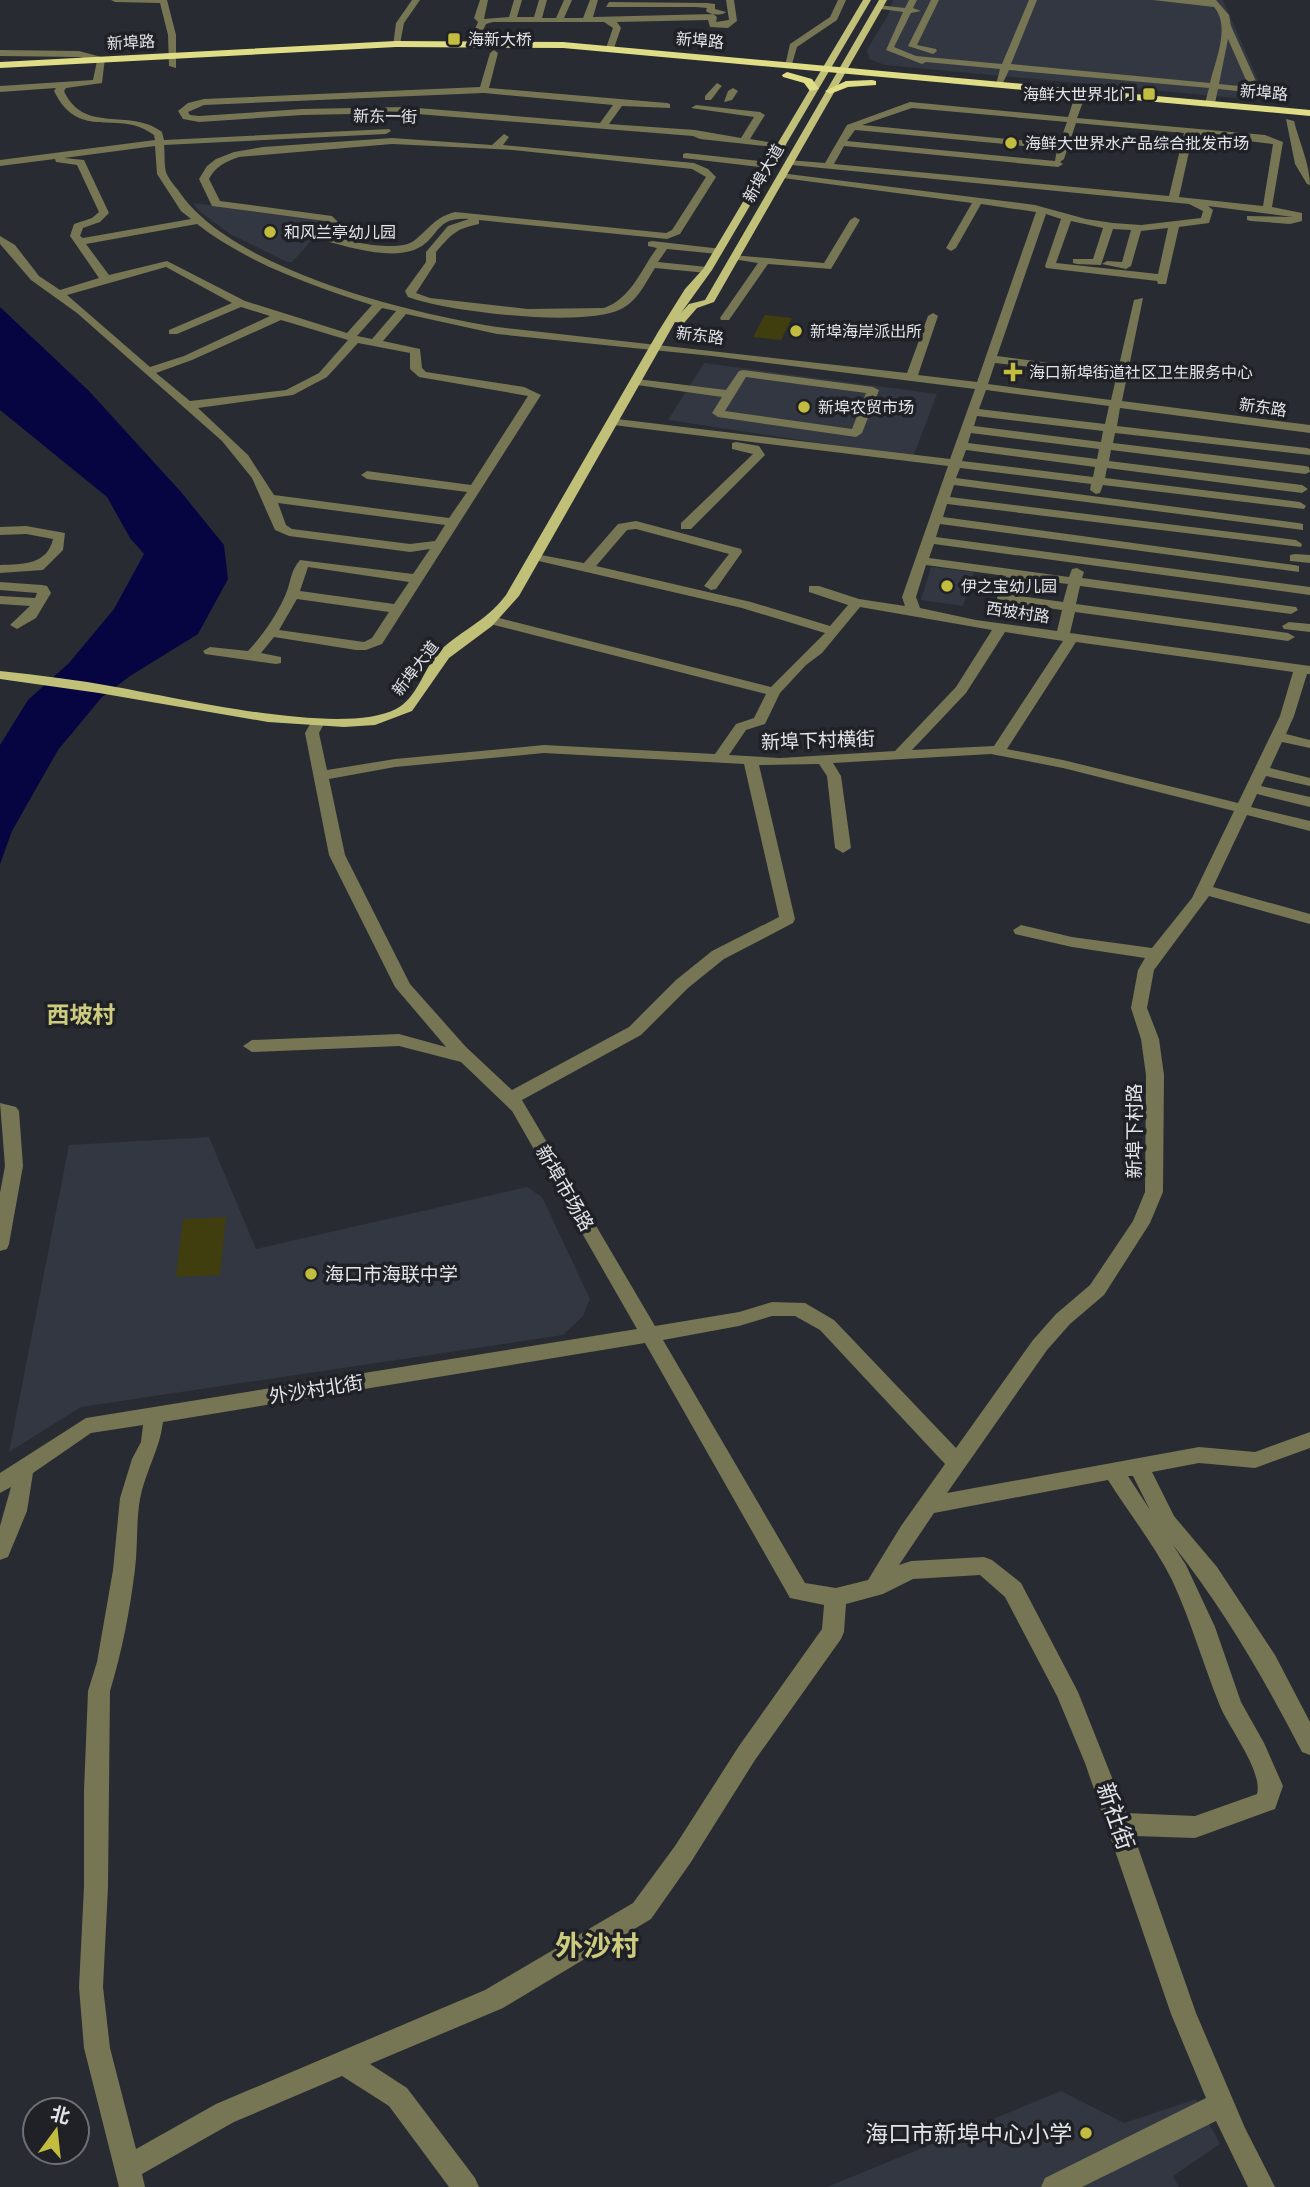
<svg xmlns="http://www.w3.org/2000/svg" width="1310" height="2187" viewBox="0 0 1310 2187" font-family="Ubuntu,'Noto Sans SC',sans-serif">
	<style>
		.built { fill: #333742 }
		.green { fill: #403e0e }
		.water { fill: #060542 }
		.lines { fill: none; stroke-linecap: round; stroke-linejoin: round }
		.minor { fill: #767554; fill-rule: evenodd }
		.major { fill: #c1c078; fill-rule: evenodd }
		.highway { fill: #dfdd86; fill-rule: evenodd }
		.poi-dot { fill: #c2bd3f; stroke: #1f2127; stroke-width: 2.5 }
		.labels { text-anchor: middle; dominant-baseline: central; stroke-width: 7; stroke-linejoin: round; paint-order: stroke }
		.far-poi-label { font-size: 16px; fill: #e2e4e8; stroke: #1f2127; text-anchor: start }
		.far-street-label { font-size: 16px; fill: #e2e4e8; stroke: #1f2127 }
		.street-label { font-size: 19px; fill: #e2e4e8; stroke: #1f2127 }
		.poi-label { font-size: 19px; fill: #e2e4e8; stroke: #1f2127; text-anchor: start }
		.quarter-label { font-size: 23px; font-weight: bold; fill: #cdcc7e; stroke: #1f2127 }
		.near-street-label { font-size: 23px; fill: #e2e4e8; stroke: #1f2127 }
		.near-poi-label { font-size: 23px; fill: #e2e4e8; stroke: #1f2127; text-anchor: end }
		.near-quarter-label { font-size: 28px; font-weight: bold; fill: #cdcc7e; stroke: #1f2127 }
	</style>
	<rect width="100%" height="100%" fill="#282b31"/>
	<!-- built -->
	<path class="built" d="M893,0H1223L1261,87L1263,96L1235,98L885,65L869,59L867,50L888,15Z
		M193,203L310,217L324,221L311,235L315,237L292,262H287L230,234L199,211Z
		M704,363L937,394L913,457L668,420Z
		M931,567L974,572L963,606L921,600Z
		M209,1137L256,1249L527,1187L542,1197L590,1299L583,1316L563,1335L81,1407L9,1452L69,1145Z
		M1061,2091L1124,2123L1196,2099L1220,2144L1173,2176L1179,2187H827Z"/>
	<!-- green -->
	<path class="green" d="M765,315L792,318L781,340L753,337Z
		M226,1217L220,1275L176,1277L183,1219Z"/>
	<!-- water -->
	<path class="water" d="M0,307L89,391L181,492L224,545L228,579L198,634L130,676L102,697L58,750L12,831L0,864V745L28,700L69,663L114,609L144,554L130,538L107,497L0,410Z"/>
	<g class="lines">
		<!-- minor -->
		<path class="minor" d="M111,0H167L176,35V68L169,66L168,35L160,3L115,2Z
			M412,0H420L404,23L400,44L393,46L396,23Z
			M480,0H488L484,19L509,17L514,0H522L517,17H534L539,0H547L542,18H556L564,0H572L564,18H583L590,0H598L593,17L713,14L717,17L716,22L729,20L726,0H734L737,21L728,28L710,27L708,20L617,22L621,28L614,48L610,51L606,48L613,28L604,22H493L486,24L477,43L473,46L469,43L478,22L474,18Z
			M838,0H846L837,20L797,47L792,64L785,66L790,44L830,17Z
			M909,0H917L913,8L921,11L911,13L894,47L916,56L1002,64L1029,0H1037L1011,64L1210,83C1215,60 1231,27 1214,7L1153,0H1216L1229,15L1231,26L1260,90L1255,93L1218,89L1215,103L1210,106L1205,103L1209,88L1009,70L1002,85H996L1000,69L926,62L922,64L886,50L903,12L874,8L878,5L905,8ZM1228,39L1249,87L1219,84Z
			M931,0H939L917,45L936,49L937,51L933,54L908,46Z
			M609,2L707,3L715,4V9L726,12C722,16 710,15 706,11L707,8L696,7H606Z
			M0,50L79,51L105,58L102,83L66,88L64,91C84,135 129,107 162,132L164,140L389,129L391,131L386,134L164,145C165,154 164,164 166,172C168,178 174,185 178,190C230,269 407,313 497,327L907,373L928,316L933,313L938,316L918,375L977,382L1036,212L981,204L956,248L951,251L946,248L972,203L783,178L778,175L780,173L1035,205L1086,219L1113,223L1141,225L1201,218L1203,211L1189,204L791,165L786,162L788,160L825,163L847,125L910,102L1068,117L1073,102L1078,99L1083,102L1077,118L1265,135L1283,142L1272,207L1302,213V221L1290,224L1251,221L1247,220V216L1293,217L1208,206L1213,210L1209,223L1179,227L1166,284H1158L1157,281L1046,268L1045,266L1061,219L1046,214L997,356L1057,364L1063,367L1057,370L995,363L988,384L1111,400L1134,300L1143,298L1122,401L1310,425V433L1120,408L1117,426L1307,448L1310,449V455L1115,433L1113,443L1305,466L1309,467L1310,472L1305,474L1111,450L1109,461L1302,485L1308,489L1302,493L1107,468L1105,478L1300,502L1306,506L1304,509L1103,485L1100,493L1096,494L1090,490L1091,484L960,468L956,478L1298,523L1303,524V530L954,485L950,497L1296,540L1302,544L1301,547L947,504L943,517L1294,565L1299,566V572L940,524L936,537L1310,587V595L934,544L929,558L1069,577L1072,569L1077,568L1084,572L1082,578L1296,607L1298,610L1291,614L1080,586L1076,604L1288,633L1295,637L1288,641L1075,612L1070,633L1310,666V674H1307L1294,716L1286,734L1310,740V748L1282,742L1270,768L1310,778V786L1266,776L1261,786L1310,797V807L1257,794L1251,807L1310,821V831L1247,815L1213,887L1310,914V924L1209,896L1154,970L1147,1008L1159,1039L1164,1075L1163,1192L1150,1223L1104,1295L1070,1324L1047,1350L947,1493L1199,1447L1255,1452L1310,1432V1448L1255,1468L1199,1463L1152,1472L1174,1516L1217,1567L1275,1655L1310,1722V1755L1302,1752C1264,1679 1224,1609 1173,1545L1186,1565L1215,1627L1241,1702L1264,1743L1283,1786L1275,1809L1195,1838L1134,1836L1196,2013L1245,2128L1275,2187H1248L1216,2121L1082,2187H1041L1045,2178L1206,2098L1171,2014L1085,1763L1057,1696L1005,1597L980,1575L913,1579L883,1594L846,1604L844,1632L841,1639L755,1760L691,1862L651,1919L503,2008L370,2064L407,2088L475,2178L479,2187H449L389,2106L342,2076L234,2122L142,2174L145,2187H119L84,2048L79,1987L84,1887V1791L88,1691L97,1662L113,1570L120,1498L132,1459L141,1442L143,1425L91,1433L33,1473L27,1511L8,1557L0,1560V1526L11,1487L0,1493V1473L86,1418L637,1329L512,1111L461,1062L399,1046L252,1052L243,1046L252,1040L399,1034L446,1047L395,987L329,855L305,733L313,719H323L325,722L319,733L327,770L395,759L544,745L715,754L736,724L754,718L766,694L486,623L484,620L491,616L771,687L825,633L742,608L530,559V553L584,563L618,524L636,521L741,549L742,552L716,589L711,590L704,586L729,554L636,529L627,530L596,566L751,602L830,626L848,605L809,592V586H819L859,599L905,606L902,597L948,466L613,425L609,424V418L950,459L975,389L712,356L497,334L406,314L383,341L420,349L422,368L426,372L524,387L541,395L382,644L366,650H356L274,637L261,653L281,657V663L276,664L205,654L203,651L210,647L248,651C263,635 276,616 285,596C291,583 290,571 300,560L413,574L430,549L410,552L289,536L275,530L252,478L222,441L77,313L31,280L0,244V236L15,245L39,276L60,290L99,278L70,236L74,224L92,218L99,212L77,165L56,162L55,159L0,166V160L155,140L154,135C119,108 79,143 54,91L56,88L0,92V86L93,80L97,61L79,57L0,56ZM912,108L1067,122L1059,144L862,125ZM1076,123L1184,133L1169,196L834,164L844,146L1058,167L1063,164L1060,162L1064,159ZM855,130L1057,149L1055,161L847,141ZM1193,134L1273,144L1263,206L1179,197ZM155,146L157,174L181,211L191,219L83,238L80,236L83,228L100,222L109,213L84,160L64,158ZM1071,221L1103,228L1093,259H1073V263L1077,264L1101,265L1113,229L1131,230L1122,262L1107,261L1102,264L1126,269L1131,266L1141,231L1168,228L1158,274L1056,263ZM197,224C249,264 311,285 372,305L347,333L245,301L167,261L109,275L86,244ZM166,267L232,303L169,330V334H177L241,307L270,316L184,356L150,367L67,295ZM382,308L396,311L372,339L357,336ZM281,320L348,340L319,373L286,390L190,401L156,373L192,360ZM358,343L410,353V369L419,377L528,396L471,485L367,471L361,475L367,479L467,492L449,518L274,495L248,455L198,408L293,395L327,377ZM986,390L1109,406L1105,424L979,409ZM977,416L1103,431L1101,442L974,426ZM971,433L1099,449L1097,459L968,443ZM966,450L1095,467L1093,477L962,461ZM278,503L445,525L435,541L410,544L292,529L286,525ZM926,565L1006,576L997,598L999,601L1062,610L1057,631L976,620L920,608L916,597ZM308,567L409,582L394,604L300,591ZM1019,578L1068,584L1063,602L1012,595ZM297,599L389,612L372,638L364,642L279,630ZM860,607L992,630L956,687L895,751L780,758L729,755L746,730L765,724L780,693L806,665L822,653ZM1005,632L1063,641L994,746L912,750L966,693ZM1076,642L1293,672L1280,716L1238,803L1063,760L1007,749ZM544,753L744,764L779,917L712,951L676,980L629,1027L512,1090L466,1047L410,984L345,855L329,779L395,767ZM991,754L1063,768L1234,811L1192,898L1152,948L1072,937L1021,925L1013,930L1015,934L1072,947L1145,958L1138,970L1131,1008L1141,1039L1146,1075L1145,1192L1133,1221L1090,1285L1056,1314L1033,1340L956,1448L834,1320L805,1303L772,1302L739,1312L655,1326L522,1100L641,1035L688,988L724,959L793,923L795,919L759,765L819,764L827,776L835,848L843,853L851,848L841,776L833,763ZM772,1316H795L820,1330L945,1464L901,1526L868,1580L836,1588L805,1583L663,1340L739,1326ZM645,1343L790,1598L824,1605L822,1629L739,1746L675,1846L633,1903L485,1990L216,2104L136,2149L110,2048L103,1987L108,1887L110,1691C122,1652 130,1610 135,1569C138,1546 136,1522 140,1499C145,1472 160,1449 163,1422ZM1128,1476H1133L1150,1510ZM1108,1480C1129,1513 1155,1546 1172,1580C1191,1621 1203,1664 1220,1706C1229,1728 1263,1771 1257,1794L1195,1816L1126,1813L1078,1692L1021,1583L992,1560L984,1557L911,1561L899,1565L934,1513Z
			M494,50L498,53L489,88L667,103L670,104V108L622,106L609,124L695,130L741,138L754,117L691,108L696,105L760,112L765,115L750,139L787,145L782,148L700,139L693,136L405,113L302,115L199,122L183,119L178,111L188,103L204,99L480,87L490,53ZM484,93L613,105L600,123L405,107L302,109L199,116L190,115L188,112L204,105Z
			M717,83L722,86L720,88L711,100H705V96Z
			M733,88L738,91L732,100L724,102L728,91Z
			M1286,119L1294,121C1299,141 1310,165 1310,185L1307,184L1295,164Z
			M504,134L509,137L503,145L694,163L708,169L716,177L680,234L667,239L479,220V224C455,229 452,234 436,252V262L416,293L430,298L528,309L604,308C632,298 641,269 657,248L648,246V242L652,241L722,249V253L718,254L667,249L658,262L707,267L712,270L707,273L655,268C646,282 637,302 621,309C584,328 448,312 408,297L405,291L426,262V252L448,226L469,219C433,216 440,240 414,250C389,259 351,248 326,241L322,235L329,224L325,221L212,206L199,179L207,166L216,159L234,152L263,147L392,138L492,145ZM392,144L513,150L692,169L706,177L672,230L666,233L455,212C435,217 430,228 415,240C400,253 352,242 334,237L340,224L332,216L220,201L209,179C216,166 225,162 239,157Z
			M686,153L769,162L774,165L769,168L683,158V154Z
			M855,217L860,220L831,269L768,264L729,320H721L720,318L758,263L732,259V255L824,263L850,220Z
			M743,370L873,387L879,390L862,433L856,437L718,417L712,413L722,397L637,385L631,382L637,379L726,390L739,371ZM746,377L866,393L852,429L725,411Z
			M736,442L759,446L765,455L691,529H681V523L753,454L732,449V443Z
			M26,526L65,533L63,550L43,570L0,573V565C23,564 47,565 53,539L26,534L0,535V527Z
			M1295,554L1310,555V563L1290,561V555Z
			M0,582L42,585L47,586L51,593L36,618L17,629L10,625L30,606L0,604V596L35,598L37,593L0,590Z
			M1289,622L1310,624V632L1284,629L1282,626Z
			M0,1103L16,1107L19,1111L23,1166L9,1244L7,1249L0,1251V1193L5,1166Z"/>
		<!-- major -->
		<path class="major" d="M863,0H871L712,270L681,313L689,304L705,300L879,0H887L714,302L697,308L684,323L675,322L519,596L492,626L449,658L412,711L375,725L344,727L268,722L99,693L0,679V671C39,675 78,680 116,687C179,698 342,737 396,709C417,698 423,671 437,654C457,632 485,623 506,595L658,332L685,289L703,269Z"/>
		<!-- highway -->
		<path class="highway" d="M396,41L563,42L1310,110V116L563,48L396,47L0,68V62Z
			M787,72L812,79L819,89L810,91L804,83L783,77L782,75Z
			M872,80L876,81V85L848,87L830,94L825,91L846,81Z"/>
	</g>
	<!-- markers -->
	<g class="poi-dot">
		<rect x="447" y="32" width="14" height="14" rx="3.5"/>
		<rect x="1142" y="87" width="14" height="14" rx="3.5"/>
		<circle cx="1011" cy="143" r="7"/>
		<circle cx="270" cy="232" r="7"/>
		<circle cx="796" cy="331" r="7"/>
		<path d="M1009.5 361.5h7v7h7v7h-7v7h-7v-7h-7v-7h7z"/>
		<circle cx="804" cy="407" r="7"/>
		<circle cx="947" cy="586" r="7"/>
		<circle cx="311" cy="1274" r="7"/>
		<circle cx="1086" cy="2133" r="7"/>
	</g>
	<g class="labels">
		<!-- far-poi labels -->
		<g class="far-poi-label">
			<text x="468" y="39">海新大桥</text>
			<text x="1135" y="94" text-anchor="end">海鲜大世界北门</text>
			<text x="1025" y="143">海鲜大世界水产品综合批发市场</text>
			<text x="284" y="232">和风兰亭幼儿园</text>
			<text x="810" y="331">新埠海岸派出所</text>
			<text x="1029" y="372">海口新埠街道社区卫生服务中心</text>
			<text x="818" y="407">新埠农贸市场</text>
			<text x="961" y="586">伊之宝幼儿园</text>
		</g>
		<!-- far-street labels -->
		<g class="far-street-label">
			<text transform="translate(700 40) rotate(5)">新埠路</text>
			<text transform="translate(131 42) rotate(-3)">新埠路</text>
			<text transform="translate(1264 92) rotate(5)">新埠路</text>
			<text transform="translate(385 116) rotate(1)">新东一街</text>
			<text transform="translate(763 173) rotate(-60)">新埠大道</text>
			<text transform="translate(700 335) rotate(7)">新东路</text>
			<text transform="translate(1263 407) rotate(8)">新东路</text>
			<text transform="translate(1018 612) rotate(8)">西坡村路</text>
			<text transform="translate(415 668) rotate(-52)">新埠大道</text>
		</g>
		<!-- street labels -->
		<g class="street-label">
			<text transform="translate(818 740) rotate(-2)">新埠下村横街</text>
			<text transform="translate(1134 1131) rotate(-90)">新埠下村路</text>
			<text transform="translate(565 1188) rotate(60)">新埠市场路</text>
			<text transform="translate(316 1389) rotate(-9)">外沙村北街</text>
		</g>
		<!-- poi labels -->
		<g class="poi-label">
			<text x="325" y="1274">海口市海联中学</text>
		</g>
		<!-- quarter labels -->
		<g class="quarter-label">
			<text x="81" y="1014">西坡村</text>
		</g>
		<!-- near-street labels -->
		<g class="near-street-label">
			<text transform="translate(1116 1816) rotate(71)">新社街</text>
		</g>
		<!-- near-poi labels -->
		<g class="near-poi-label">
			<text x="1072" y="2133">海口市新埠中心小学</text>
		</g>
		<!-- near-quarter labels -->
		<g class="near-quarter-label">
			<text x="597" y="1945">外沙村</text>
		</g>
	</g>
	<!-- north arrow -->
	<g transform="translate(56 2131) rotate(15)"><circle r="33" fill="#1f2127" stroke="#6d6f74" stroke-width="2"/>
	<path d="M0-5L12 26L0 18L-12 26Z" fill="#c2bd3f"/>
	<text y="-10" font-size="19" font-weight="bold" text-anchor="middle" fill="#e2e4e8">北</text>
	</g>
</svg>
